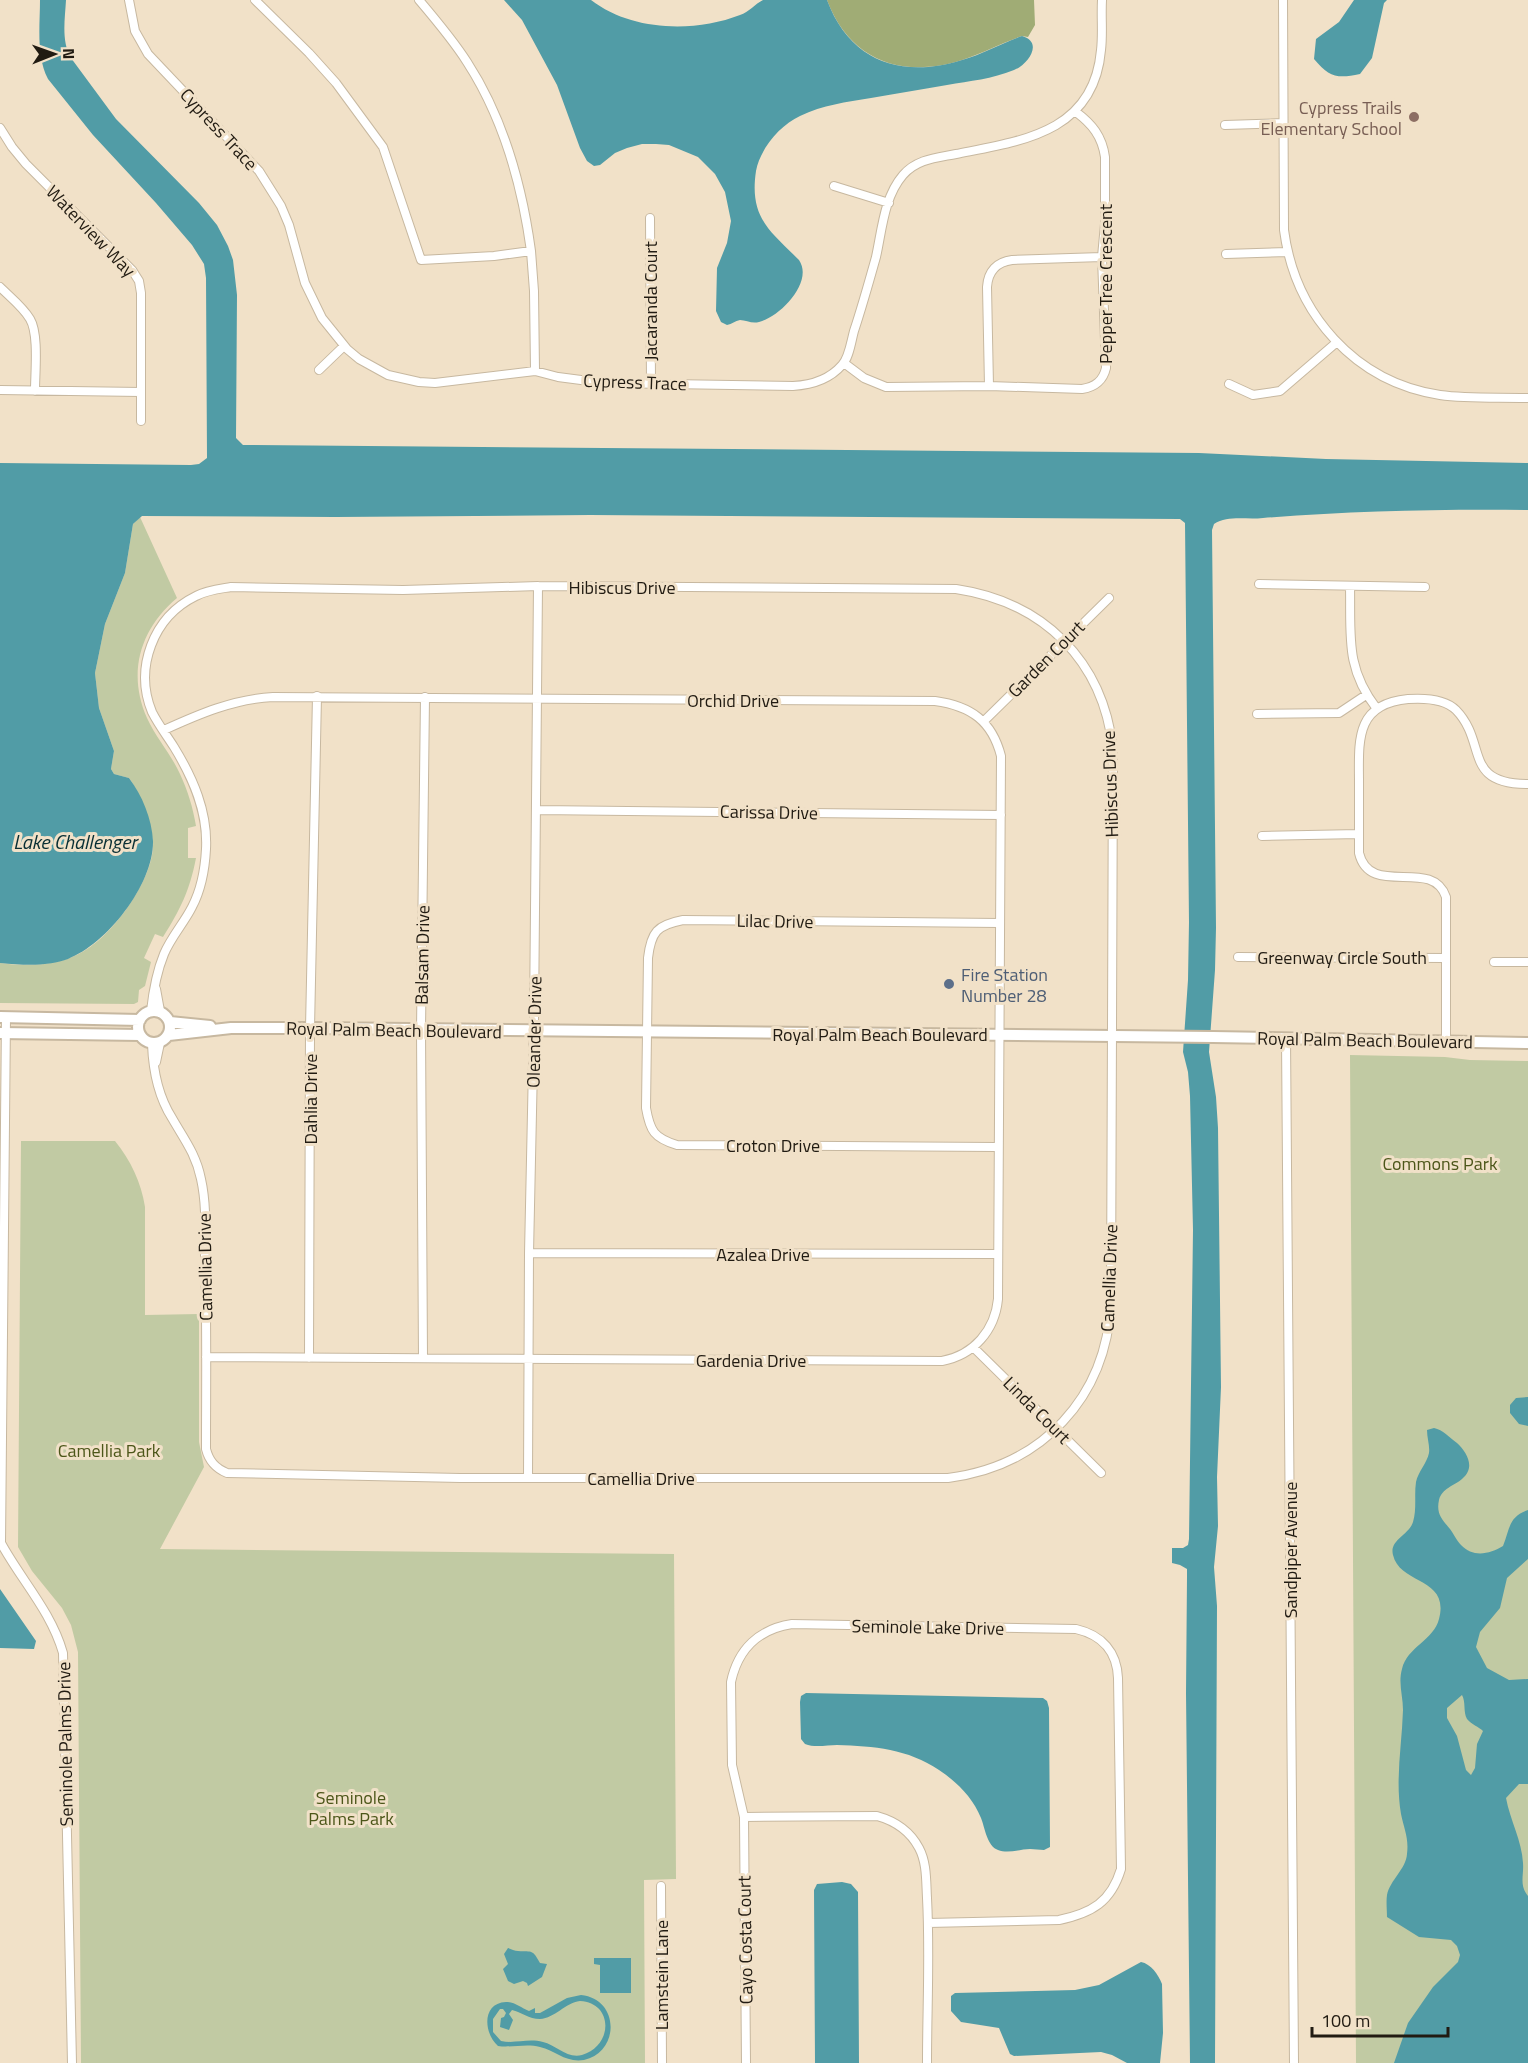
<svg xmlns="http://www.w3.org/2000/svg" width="1528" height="2063" viewBox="0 0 1528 2063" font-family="'Titillium Web',sans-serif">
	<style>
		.green { fill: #c1caa3 }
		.forest { fill: #a0ac75 }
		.water { fill: #519ca6; fill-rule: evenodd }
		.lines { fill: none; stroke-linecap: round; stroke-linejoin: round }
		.street-casing { stroke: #c7b8a0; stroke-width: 10 }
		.secondary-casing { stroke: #c7b8a0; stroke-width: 14 }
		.street { stroke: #fff; stroke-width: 8 }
		.secondary { stroke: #fff; stroke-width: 10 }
		.education-dot { fill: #8d6e63; stroke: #f1e1c8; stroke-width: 2 }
		.service-dot { fill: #5c6f8a; stroke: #f1e1c8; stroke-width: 2 }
		.labels { text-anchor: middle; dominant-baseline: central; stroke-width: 6; stroke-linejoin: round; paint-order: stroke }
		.education-label { font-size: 18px; fill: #785e54; stroke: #f1e1c8; text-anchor: end }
		.street-label { font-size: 18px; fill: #211b12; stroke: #f1e1c8 }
		.service-label { font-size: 18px; fill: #4e5e75; stroke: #f1e1c8; text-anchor: start }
		.park-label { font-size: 18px; fill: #4c5619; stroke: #f1e1c8 }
		.water-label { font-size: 20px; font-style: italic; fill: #092f34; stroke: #f1e1c8 }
	</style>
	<rect width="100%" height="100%" fill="#f1e1c8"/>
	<!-- green -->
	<path class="green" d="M140,517L177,598C140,629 127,673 147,718C156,738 171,754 180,774C188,791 193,808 196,826L188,828V858H196C190,890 180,910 163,937L155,934L144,958L151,962L145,986L139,990L138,1002L134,1004L0,1003V963C28,967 60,966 84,951C114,934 155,877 153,842C151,824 140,792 129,778L114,774L111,769L114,751L99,708L95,673L105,624L125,573L133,524Z
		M1350,1055L1445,1057L1470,1060L1528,1061V2063H1356Z
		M21,1141H115C131,1161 141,1182 145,1207V1315L199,1314V1442L204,1467L160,1549L674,1554L676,1879L644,1880L645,2063H81L78,1652L71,1625L62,1608L32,1571L18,1547Z"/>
	<!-- forest -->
	<path class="forest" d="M827,0H1034L1035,25L1028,37L1022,36C1001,43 983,53 962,60C902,79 850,61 827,0Z"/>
	<!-- water -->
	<path class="water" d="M40,0H66C65,19 61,41 71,58L116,119L199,203L217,225L228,246L233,260L237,295L236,438L243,445L1199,453L1326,459L1528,463V510C1439,509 1351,511 1263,518C1246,520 1228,515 1214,524L1212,530L1216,928L1215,970L1209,1052L1216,1097L1218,1128L1221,1387L1217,1477L1218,1526L1214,1567L1217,1606L1215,2063H1190L1186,1693L1187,1577V1569L1180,1565L1172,1563V1548H1183L1188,1545L1189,1539L1193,1230L1190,1096L1188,1072L1183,1052L1188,980L1189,922L1185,523L1180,519L590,515L335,517L142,516L133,524L125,573L105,624L95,673L99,708L114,751L111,769L114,774L129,778C142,795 152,819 153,841C154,884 107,944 68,959C46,967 23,965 0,963V463L191,465L199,464L207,458L206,278L204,264L192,245L156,203L93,135L48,79C36,56 40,26 40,0Z
		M504,0H591C631,31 694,33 740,15C749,12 755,4 763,0C770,0 816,0 827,0C850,62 902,79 962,60C983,54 1002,43 1022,36C1044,42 1028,65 1014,70C992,79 970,81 947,85C922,89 896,94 871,98C846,102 823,105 800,116C780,125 760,149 756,171C749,218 770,231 799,260C814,282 780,317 759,322C752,324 746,320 740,320C735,321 732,324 727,325L721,322L716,311L717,268L727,243L731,221L725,192L715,174L698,157L669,145L656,144H642L627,148L615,153L600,165L594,166L587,161L580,148L557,85L522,20Z
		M1354,0H1387L1384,3L1372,58L1360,74C1337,79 1329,77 1314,59L1316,39L1339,22Z
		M1528,1397V1426L1519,1424L1510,1413V1405L1516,1398Z
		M1434,1428C1443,1430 1449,1437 1457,1443C1467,1452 1476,1468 1462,1479C1454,1486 1442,1488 1439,1500C1436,1514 1442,1519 1450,1529C1454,1534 1456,1540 1461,1545C1473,1558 1490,1554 1503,1546C1510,1529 1508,1517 1528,1510V1559L1507,1578L1500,1608L1480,1632L1476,1647L1487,1668L1509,1680L1528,1679V1784H1519L1506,1798C1510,1820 1522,1841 1523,1863C1524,1876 1519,1885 1528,1896V2063H1394L1408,2023L1433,1987L1458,1962L1460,1955L1457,1946L1451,1940L1419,1937L1387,1917C1387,1910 1386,1902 1387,1895C1390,1880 1406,1869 1407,1854C1409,1838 1404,1829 1401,1814C1395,1779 1402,1745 1403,1710C1403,1696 1398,1683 1402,1669C1407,1647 1434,1640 1439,1619C1450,1577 1400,1585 1393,1555C1389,1540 1409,1535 1413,1522C1417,1509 1414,1495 1416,1482C1418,1472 1427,1463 1429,1453C1430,1446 1427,1438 1427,1430ZM1462,1695C1466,1702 1463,1712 1467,1719C1471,1724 1479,1727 1483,1731L1477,1744L1475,1768L1471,1775L1466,1770L1457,1736L1447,1718V1708Z
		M0,1589L36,1641L34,1649L0,1648Z
		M806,1693L1043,1698L1047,1701L1049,1708L1050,1847L1044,1850C1039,1850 1035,1849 1030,1849C1021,1849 1008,1854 998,1850C987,1846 985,1828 981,1818C973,1798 957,1782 939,1770C908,1749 874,1746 837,1745C827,1745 815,1748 805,1744L801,1739L800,1702L801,1696Z
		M842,1882L851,1884L858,1892L859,2063H815L814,1890L817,1884Z
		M508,1948C511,1949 515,1951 518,1951C533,1952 532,1949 540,1963L547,1964L542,1977L528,1986L527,1983L523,1981L514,1984L508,1981L503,1969L508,1964L504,1954Z
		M594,1958H631V1993H600V1965L594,1964Z
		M1141,1962C1151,1964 1158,1974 1162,1984L1163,2033L1160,2063H1127L1112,2055L1101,2052L1014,2056L1010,2054L999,2028L961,2022L951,2011V1996L955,1993L1075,1990L1099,1985Z
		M581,1995C620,1999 620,2052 584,2060C566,2063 556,2051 540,2047C526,2043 512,2048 498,2046C484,2034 481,2003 506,2002C515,2002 521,2008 529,2011L535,2008V2013H540L567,1998ZM580,2001C614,2003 613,2046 582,2055C567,2059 556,2045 543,2042C528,2038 515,2044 501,2041L493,2032V2019L500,2009H503L506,2013L504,2017L501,2018L500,2027L509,2030L513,2020L509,2014L512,2010C521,2012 529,2019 540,2019C555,2018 565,2003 580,2001Z"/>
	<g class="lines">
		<defs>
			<path id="street" d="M129,0L135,31L148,54L259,171L281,206L289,225L305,283L322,318L347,349L359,359L388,375L419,382L435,383L535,371L558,377L604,383L793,386C811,385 829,380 842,365C849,358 851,342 854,331C862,307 869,282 876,257C882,230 884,197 903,175C917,159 936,158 956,154C1021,141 1094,133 1101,50C1103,34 1101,17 1102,0
				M255,0L309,53L336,83L383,147L421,260L494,256L531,251C522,185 504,119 467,62C453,40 436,20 419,0
				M1283,0L1284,230C1295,314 1355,382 1440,395C1469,399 1499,397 1528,398
				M1225,125L1283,123
				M0,128L12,147L26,164L132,270L139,281L141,293V421
				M834,186L889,203
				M650,218L651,383
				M531,251L534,291L535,371
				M1226,254L1288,252
				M0,287C10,297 23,307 30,319C39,334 35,372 35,391
				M844,363L864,378L886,387L989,386L1082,389C1095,387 1103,381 1106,368L1102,257L1105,224V157C1102,136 1092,124 1076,112
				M319,370L344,346
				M1229,384L1253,395L1280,391L1337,342
				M989,386L987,287C988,271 997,262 1012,260L1102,257
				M0,390L141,392
				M1259,584L1425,587
				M1350,586C1351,636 1345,668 1377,709
				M1257,714L1339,713L1366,695
				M984,721L1109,598
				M164,730C199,714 234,699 273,697L935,701C971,706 992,721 1001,756L998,1299C995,1330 974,1355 942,1361L206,1357
				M537,810L1001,815
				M1262,836L1359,834
				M1238,957L1446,958
				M1494,962H1528
				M156,989L160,1011
				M151,1011C153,993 157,971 164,954C171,937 184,923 192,907C201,890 205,868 206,849C208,812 193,778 174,747C167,736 158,724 152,712C134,668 153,617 196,596C207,590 219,589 231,587L403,590L538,586L956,589C1043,602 1103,660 1113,749L1111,1303C1106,1398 1042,1466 948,1478H460L227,1473C215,1468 209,1461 206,1449C206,1386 207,1324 205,1261C205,1234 207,1206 201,1179C196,1154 184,1139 172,1118C158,1096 153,1070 152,1044
				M6,1017L1,1543C21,1580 51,1611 63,1653L72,2063
				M1286,1038L1294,2063
				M1446,1042V897C1432,856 1370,899 1359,853C1359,830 1359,807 1359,784C1359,742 1354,704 1408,699C1423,698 1445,699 1456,710C1488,743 1462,784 1528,784
				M156,1062L160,1043
				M997,1147L677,1145C654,1138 650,1131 646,1108L648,958C651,932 657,925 683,920L1000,923
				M529,1253L997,1254
				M973,1347L1101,1473
				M309,1358L310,1028L317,696
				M423,1358L421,1030L425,697
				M528,1478L529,1253L534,1018L538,586
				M744,1817L877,1816C895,1821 910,1831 919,1848C927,1863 926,1881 927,1898C930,1953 927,2008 927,2063
				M661,1886L662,2063
				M746,2063L744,1817L732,1765L731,1682C738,1649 759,1629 792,1624L1076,1629C1102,1635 1117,1652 1118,1678L1121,1869C1111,1902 1092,1913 1059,1920L928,1923"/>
			<path id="secondary" d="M138 1027a16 16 0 1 1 32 0a16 16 0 1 1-32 0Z
				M0,1017L140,1020
				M170,1022L210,1026
				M0,1033L140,1035
				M169,1035L231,1028H310L1213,1037L1528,1043"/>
		</defs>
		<!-- street casing -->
		<use href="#street" class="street-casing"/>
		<!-- secondary casing -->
		<use href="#secondary" class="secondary-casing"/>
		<!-- street -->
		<use href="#street" class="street"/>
		<!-- secondary -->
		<use href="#secondary" class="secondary"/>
	</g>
	<!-- markers -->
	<circle class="education-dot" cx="1414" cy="117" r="6"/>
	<circle class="service-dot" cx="949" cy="984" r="6"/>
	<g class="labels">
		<!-- education labels -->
		<g class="education-label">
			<text x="1402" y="107">Cypress Trails<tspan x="1402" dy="21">Elementary School</tspan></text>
		</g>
		<!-- street labels -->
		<g class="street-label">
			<text transform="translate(219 129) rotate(47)">Cypress Trace</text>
			<text transform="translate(91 231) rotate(46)">Waterview Way</text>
			<text transform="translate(1105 284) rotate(-90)">Pepper Tree Crescent</text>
			<text transform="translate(650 301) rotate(-90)">Jacaranda Court</text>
			<text transform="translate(635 382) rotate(2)">Cypress Trace</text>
			<text x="622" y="587">Hibiscus Drive</text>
			<text transform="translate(1046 659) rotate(-45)">Garden Court</text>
			<text x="733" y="700">Orchid Drive</text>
			<text transform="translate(1110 784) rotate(-92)">Hibiscus Drive</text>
			<text transform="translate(769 812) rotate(1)">Carissa Drive</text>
			<text transform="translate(775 921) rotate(1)">Lilac Drive</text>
			<text transform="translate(422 955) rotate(-89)">Balsam Drive</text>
			<text x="1342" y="957">Greenway Circle South</text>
			<text transform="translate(394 1030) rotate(1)">Royal Palm Beach Boulevard</text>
			<text transform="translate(534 1032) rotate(-89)">Oleander Drive</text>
			<text x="880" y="1034">Royal Palm Beach Boulevard</text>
			<text transform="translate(1365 1040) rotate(1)">Royal Palm Beach Boulevard</text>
			<text transform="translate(310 1099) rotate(-90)">Dahlia Drive</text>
			<text x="773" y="1145">Croton Drive</text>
			<text x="763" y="1254">Azalea Drive</text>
			<text transform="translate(205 1267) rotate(-91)">Camellia Drive</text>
			<text transform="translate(1109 1278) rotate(-88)">Camellia Drive</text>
			<text x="751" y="1360">Gardenia Drive</text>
			<text transform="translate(1037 1410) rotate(45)">Linda Court</text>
			<text x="641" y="1478">Camellia Drive</text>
			<text transform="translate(1290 1550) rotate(-90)">Sandpiper Avenue</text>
			<text transform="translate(928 1627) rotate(1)">Seminole Lake Drive</text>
			<text transform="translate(65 1744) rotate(-91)">Seminole Palms Drive</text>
			<text transform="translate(745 1940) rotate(-91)">Cayo Costa Court</text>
			<text transform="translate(661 1975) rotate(-90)">Lamstein Lane</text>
		</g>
		<!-- service labels -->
		<g class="service-label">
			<text x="961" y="974">Fire Station<tspan x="961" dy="21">Number 28</tspan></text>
		</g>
		<!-- park labels -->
		<g class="park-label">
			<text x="1440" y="1163">Commons Park</text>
			<text x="109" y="1450">Camellia Park</text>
			<text x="351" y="1797">Seminole<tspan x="351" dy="21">Palms Park</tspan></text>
		</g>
		<!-- water labels -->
		<g class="water-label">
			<text x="75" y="841">Lake Challenger</text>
		</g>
	</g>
	<!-- north arrow -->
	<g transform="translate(54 54) rotate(89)" stroke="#f1e1c8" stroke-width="4.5" paint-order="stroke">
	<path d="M0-4.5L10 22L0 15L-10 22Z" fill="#211b12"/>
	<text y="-9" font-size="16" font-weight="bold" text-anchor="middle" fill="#211b12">N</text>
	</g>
	<!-- scale -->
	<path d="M1312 2027v9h136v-9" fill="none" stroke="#211b12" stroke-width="3"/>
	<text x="1321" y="2027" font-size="18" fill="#211b12" stroke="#f1e1c8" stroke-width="4.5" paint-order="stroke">100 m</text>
</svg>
